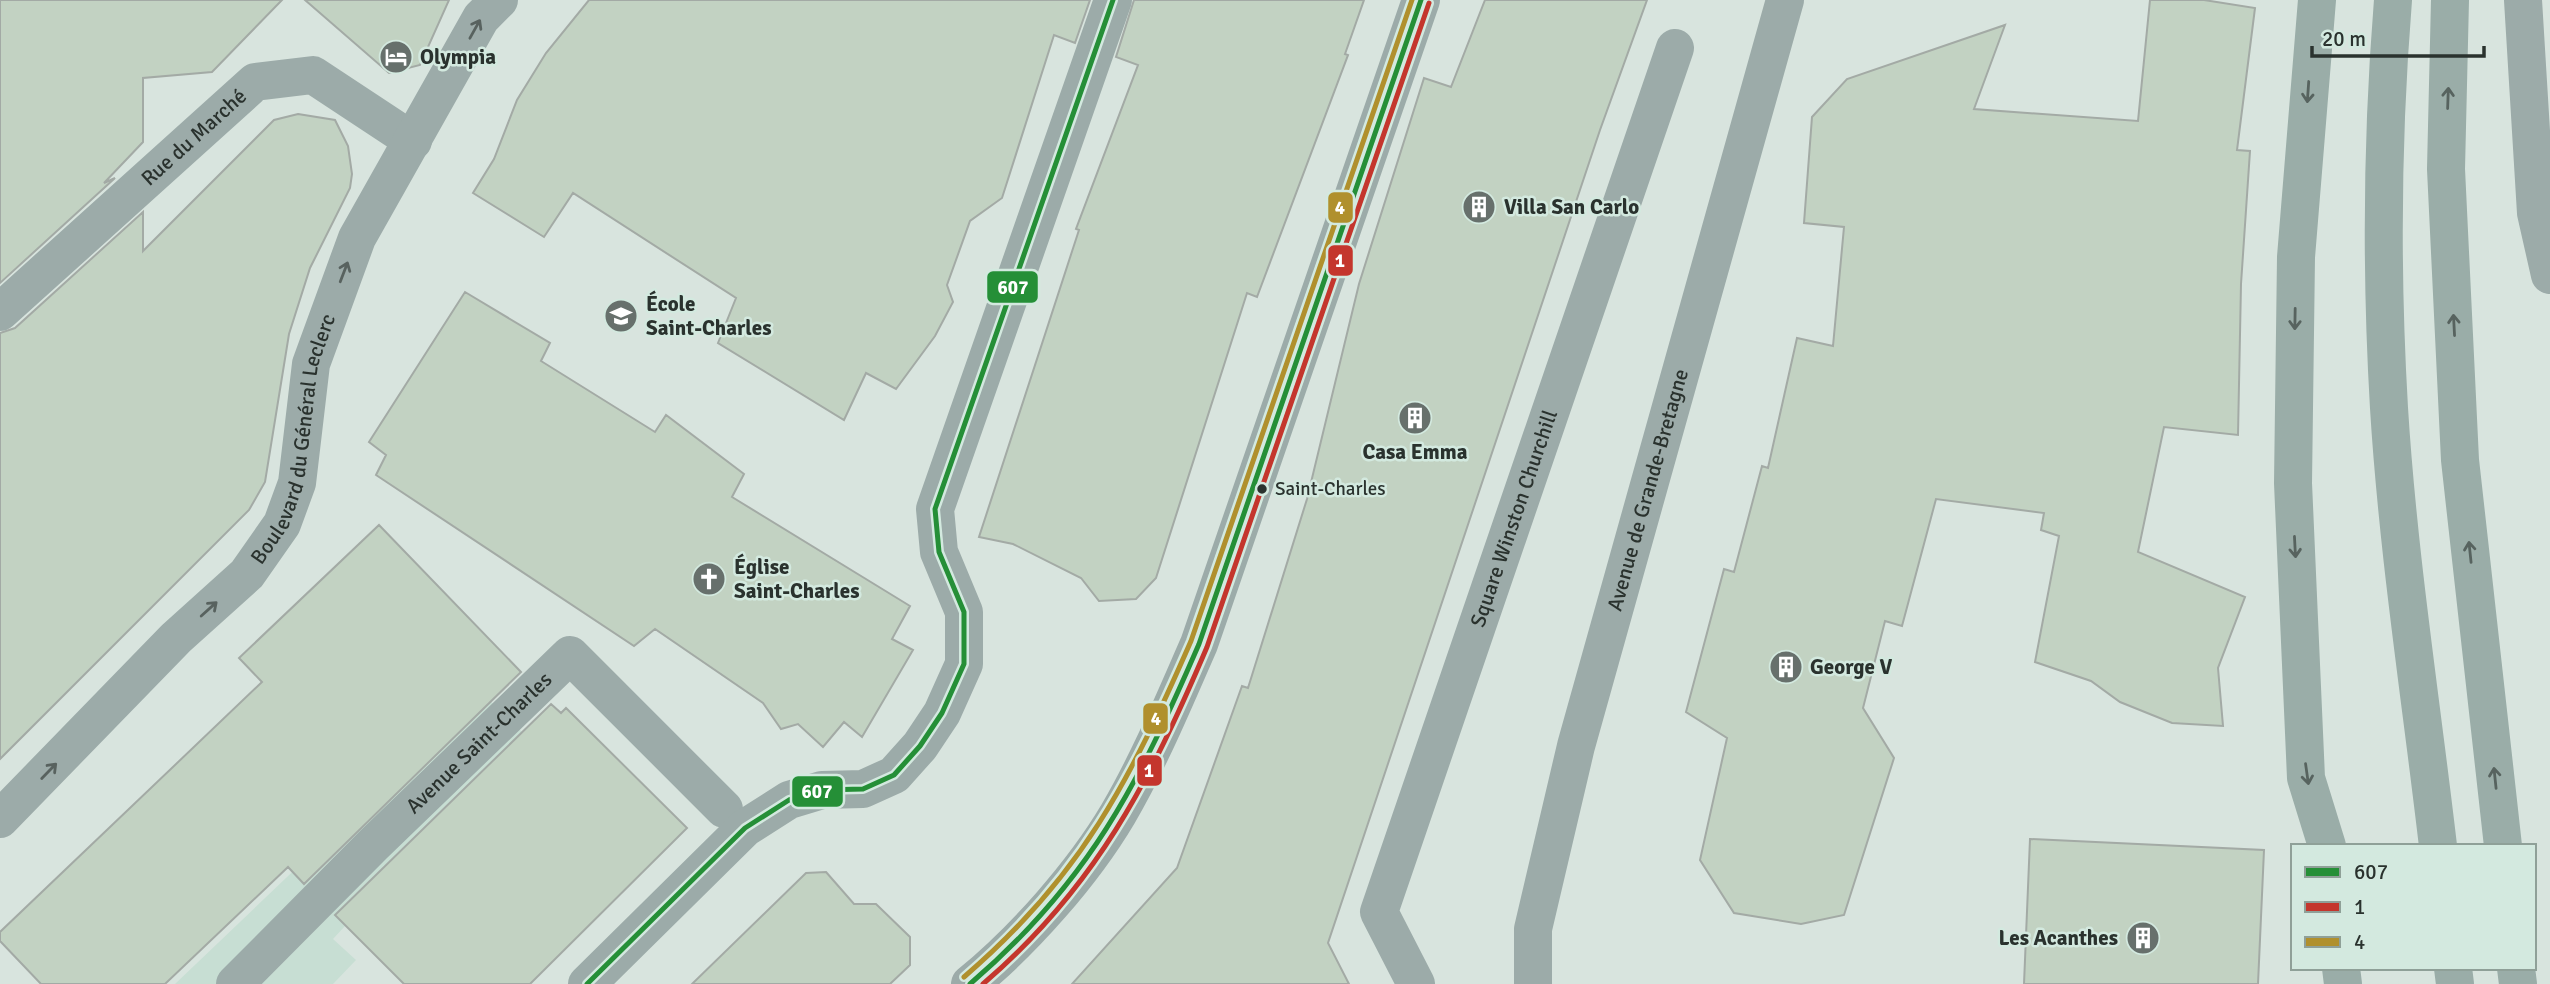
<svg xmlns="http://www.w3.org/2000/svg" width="2550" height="984" viewBox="0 0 2550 984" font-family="Signika,sans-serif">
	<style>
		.built { fill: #c7ded3 }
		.building { fill: #c2d2c2; stroke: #a3aaa5; stroke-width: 2 }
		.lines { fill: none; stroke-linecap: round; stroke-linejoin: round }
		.pedestrian { stroke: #9caba9; stroke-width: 38 }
		.minor { stroke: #9caba9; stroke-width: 38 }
		.tertiary { stroke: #9caba9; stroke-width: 38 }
		.primary { stroke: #9aada8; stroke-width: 38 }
		.bus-1-casing { stroke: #d3e9df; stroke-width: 10 }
		.bus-2-casing { stroke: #d3e9df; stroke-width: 10 }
		.bus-3-casing { stroke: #d3e9df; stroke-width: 10 }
		.bus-1 { stroke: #258f37; stroke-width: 5 }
		.bus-2 { stroke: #c4362d; stroke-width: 5 }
		.bus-3 { stroke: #b0902d; stroke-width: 5 }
		.oneway { stroke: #58625f }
		.oneway2 { stroke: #57635f }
		.bus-dot { fill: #2a322e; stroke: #d3e9df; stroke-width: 2.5 }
		.labels { text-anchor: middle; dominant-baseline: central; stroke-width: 5; stroke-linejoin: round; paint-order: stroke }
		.bus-label { font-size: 19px; fill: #2a322e; stroke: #d3e9df; text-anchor: start }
		.poi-label { font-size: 21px; font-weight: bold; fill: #2a322e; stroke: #d3e9df; text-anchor: start }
		.street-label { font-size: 21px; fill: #2a322e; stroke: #d3e9df }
		.line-badge { stroke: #d3e9df; stroke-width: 2.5 }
		.badge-label { font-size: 19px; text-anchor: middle; font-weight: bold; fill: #fff }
	</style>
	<rect width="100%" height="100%" fill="#d8e4de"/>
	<!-- built -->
	<path class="built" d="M481,692L523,733L333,939L356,960L333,984H175Z"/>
	<!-- building -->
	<path class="building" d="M0,0H282L212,72L143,78V142L104,183L115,178L0,283Z
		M305,0H449L420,65L389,73Z
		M589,0H1090L1075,43L1054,35L1002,198L970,221L947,285L953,302L935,336L896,389L866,373L844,420L718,343L736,298L573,193L544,237L473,193L494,159L517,100L546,53Z
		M1134,0H1364L1345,54L1348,55L1257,297L1247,293L1156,578L1136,599L1099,601L1081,578L1013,544L979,537L1079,230L1076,229L1138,65L1116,57Z
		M1485,0H1647L1600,130L1328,943L1349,984H1072L1177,868L1242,686L1248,688L1307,499L1359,284L1424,78L1451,87Z
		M2150,0H2204L2255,8L2237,150L2250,151L2241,284L2238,435L2164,427L2138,552L2245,597L2218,668L2223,726L2172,723L2120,702L2091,681L2035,662L2059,536L2041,530L2044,513L1936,499L1902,626L1885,621L1863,708L1894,758L1844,915L1801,924L1734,913L1700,860L1727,738L1686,712L1724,569L1734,572L1762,466L1768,468L1797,338L1833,346L1844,227L1804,223L1812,117L1847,79L2005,25L1974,109L2138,121Z
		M298,114L335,120L348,146L352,174L350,188L310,268L289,334L265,482L249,510L0,759V333L15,328L143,212V251L274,120Z
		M465,292L550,343L541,361L655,432L666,415L744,474L732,497L910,606L892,639L913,650L862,737L844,722L823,747L798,724L781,729L763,703L655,629L634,646L376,475L386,455L369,442Z
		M379,525L521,672L304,884L288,867L165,984H41L0,941V932L262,682L239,658Z
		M551,704L561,713L566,708L687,828L530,984H404L335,915Z
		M2030,839L2264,850L2258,984H2024Z
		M826,872L854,904H876L910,937V965L890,984H692L806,873Z"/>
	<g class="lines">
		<!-- pedestrian -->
		<g class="pedestrian">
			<path id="s1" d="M0,312L255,82L313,75L413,141"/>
			<path id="s2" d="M235,984L373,845L570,655L724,809"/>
		</g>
		<!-- minor -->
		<g class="minor">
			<path d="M2523,0L2536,213L2550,275"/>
			<path id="s3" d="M0,819L176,638L247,574L282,524L297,483L311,364L357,238L481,18L499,0"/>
			<path id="s4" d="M1416,984L1379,912L1675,48"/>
			<path id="s5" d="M1533,984V929L1576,746L1785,0"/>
		</g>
		<!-- tertiary -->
		<path class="tertiary" d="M587,984L745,828L789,800L822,790L863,789L894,775L920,746L942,713L964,664V612L939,552L935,509L1113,0
			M970,984C1024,940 1083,873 1118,814C1150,759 1174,701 1199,644L1421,0"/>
		<!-- primary -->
		<path class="primary" d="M2317,0L2296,257L2293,483L2306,778L2327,846
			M2393,0C2382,136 2381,272 2389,408C2398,554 2421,700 2438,846
			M2450,0L2446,169L2460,460L2503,846
			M2341,968L2343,984
			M2453,968L2455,984
			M2516,968L2518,984"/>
		<defs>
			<path id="bus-1" d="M587,984L745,828L789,800L822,790L863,789L894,775L920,746L942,713L964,664V612L939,552L935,509L1113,0
				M970,984C1089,882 1138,785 1199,644L1421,0"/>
			<path id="bus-2" d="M983,984C1096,887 1150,781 1207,647L1429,3"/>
			<path id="bus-3" d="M964,977C1082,876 1130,780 1191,641L1412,0"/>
		</defs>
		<!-- bus-1 casing -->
		<use href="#bus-1" class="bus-1-casing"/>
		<!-- bus-2 casing -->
		<use href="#bus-2" class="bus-2-casing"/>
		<!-- bus-3 casing -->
		<use href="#bus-3" class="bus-3-casing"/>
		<!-- bus-1 -->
		<use href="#bus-1" class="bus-1"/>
		<!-- bus-2 -->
		<use href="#bus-2" class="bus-2"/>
		<!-- bus-3 -->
		<use href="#bus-3" class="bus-3"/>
	</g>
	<!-- one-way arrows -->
	<defs><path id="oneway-shaft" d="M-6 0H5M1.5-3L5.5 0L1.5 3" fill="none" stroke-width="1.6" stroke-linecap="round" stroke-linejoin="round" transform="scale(1.75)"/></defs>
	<g class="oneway">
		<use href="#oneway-shaft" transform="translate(475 29) rotate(-61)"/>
		<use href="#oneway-shaft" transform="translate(344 272) rotate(-69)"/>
		<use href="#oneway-shaft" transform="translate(209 609) rotate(-42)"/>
		<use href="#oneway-shaft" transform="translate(49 771) rotate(-46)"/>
	</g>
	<g class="oneway2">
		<use href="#oneway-shaft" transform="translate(2308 92) rotate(94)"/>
		<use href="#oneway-shaft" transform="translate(2448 98) rotate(-88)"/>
		<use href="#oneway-shaft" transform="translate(2295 319) rotate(91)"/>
		<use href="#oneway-shaft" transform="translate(2454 325) rotate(-93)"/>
		<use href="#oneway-shaft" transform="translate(2295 547) rotate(87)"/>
		<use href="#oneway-shaft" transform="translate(2470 552) rotate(-96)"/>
		<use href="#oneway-shaft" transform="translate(2307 774) rotate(82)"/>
		<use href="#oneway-shaft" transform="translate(2495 778) rotate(-96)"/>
	</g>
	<!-- icons -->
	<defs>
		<symbol id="hotel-disc" viewBox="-11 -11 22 22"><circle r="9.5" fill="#67706c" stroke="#d3e9df"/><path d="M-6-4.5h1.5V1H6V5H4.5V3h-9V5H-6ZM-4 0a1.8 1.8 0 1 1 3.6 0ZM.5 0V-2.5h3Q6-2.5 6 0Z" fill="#fff"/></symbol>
		<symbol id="building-disc" viewBox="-11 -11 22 22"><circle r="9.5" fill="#67706c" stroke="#d3e9df"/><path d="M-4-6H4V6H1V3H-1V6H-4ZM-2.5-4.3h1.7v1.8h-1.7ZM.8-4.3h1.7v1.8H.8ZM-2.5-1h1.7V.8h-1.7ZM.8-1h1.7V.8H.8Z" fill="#fff"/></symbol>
		<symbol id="school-disc" viewBox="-11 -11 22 22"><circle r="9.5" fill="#67706c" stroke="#d3e9df"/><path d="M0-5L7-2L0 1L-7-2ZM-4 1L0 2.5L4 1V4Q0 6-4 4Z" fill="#fff"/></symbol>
		<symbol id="church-disc" viewBox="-11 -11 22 22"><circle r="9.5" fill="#67706c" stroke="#d3e9df"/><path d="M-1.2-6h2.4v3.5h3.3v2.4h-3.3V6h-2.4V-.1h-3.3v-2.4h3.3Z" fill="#fff"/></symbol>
	</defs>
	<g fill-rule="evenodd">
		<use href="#hotel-disc" x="377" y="38" width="38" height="38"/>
		<use href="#building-disc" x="1460" y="188" width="38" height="38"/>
		<use href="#school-disc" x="602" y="297" width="38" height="38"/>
		<use href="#building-disc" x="1396" y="399" width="38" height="38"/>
		<use href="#church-disc" x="690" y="560" width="38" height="38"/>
		<use href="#building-disc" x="1767" y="648" width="38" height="38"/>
		<use href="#building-disc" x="2124" y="919" width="38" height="38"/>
	</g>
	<!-- markers -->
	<circle class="bus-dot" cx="1262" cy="489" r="6"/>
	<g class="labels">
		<!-- bus labels -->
		<g class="bus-label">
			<text x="1275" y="489">Saint-Charles</text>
		</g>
		<!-- poi labels -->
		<g class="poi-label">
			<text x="420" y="57">Olympia</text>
			<text x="1504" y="207">Villa San Carlo</text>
			<text x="646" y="304">École<tspan x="646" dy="24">Saint-Charles</tspan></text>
			<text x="1415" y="452" text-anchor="middle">Casa Emma</text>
			<text x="734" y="567">Église<tspan x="734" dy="24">Saint-Charles</tspan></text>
			<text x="1810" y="667">George V</text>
			<text x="2118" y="938" text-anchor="end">Les Acanthes</text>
		</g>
		<!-- street labels -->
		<g class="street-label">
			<text stroke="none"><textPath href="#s1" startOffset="261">Rue du Marché</textPath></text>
			<text stroke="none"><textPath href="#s3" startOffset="494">Boulevard du Général Leclerc</textPath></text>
			<text stroke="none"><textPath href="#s5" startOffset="509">Avenue de Grande-Bretagne</textPath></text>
			<text stroke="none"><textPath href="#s4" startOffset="497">Square Winston Churchill</textPath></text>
			<text stroke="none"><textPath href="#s2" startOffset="343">Avenue Saint-Charles</textPath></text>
		</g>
	</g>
	<g class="line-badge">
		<rect x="1327" y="191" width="27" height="33" rx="7" fill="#b0902d"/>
		<rect x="1327" y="244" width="27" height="33" rx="7" fill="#c4362d"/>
		<rect x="986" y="270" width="53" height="34" rx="7" fill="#258f37"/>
		<rect x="1142" y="702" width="27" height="33" rx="7" fill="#b0902d"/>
		<rect x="1136" y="754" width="27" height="33" rx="7" fill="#c4362d"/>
		<rect x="791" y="775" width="53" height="33" rx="7" fill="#258f37"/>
	</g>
	<g class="badge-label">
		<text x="1340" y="214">4</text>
		<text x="1340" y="267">1</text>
		<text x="1013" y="294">607</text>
		<text x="1156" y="725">4</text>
		<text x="1149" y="777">1</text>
		<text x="817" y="798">607</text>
	</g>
	<!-- legend -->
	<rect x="2291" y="844" width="245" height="126" fill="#d3e9df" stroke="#8fa098" stroke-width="2"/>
	<rect x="2305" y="867" width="35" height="10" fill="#258f37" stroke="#8fa098" stroke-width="2"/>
	<text x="2354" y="879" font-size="21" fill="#2a322e">607</text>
	<rect x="2305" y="902" width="35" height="10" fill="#c4362d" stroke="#8fa098" stroke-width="2"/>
	<text x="2354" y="914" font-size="21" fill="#2a322e">1</text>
	<rect x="2305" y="937" width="35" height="10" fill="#b0902d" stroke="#8fa098" stroke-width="2"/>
	<text x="2354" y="949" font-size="21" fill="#2a322e">4</text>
	<!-- scale -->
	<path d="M2312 46v10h172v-10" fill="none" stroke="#2a322e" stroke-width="3.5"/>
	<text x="2322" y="46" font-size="21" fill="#2a322e" stroke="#d3e9df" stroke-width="5" paint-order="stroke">20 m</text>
</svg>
